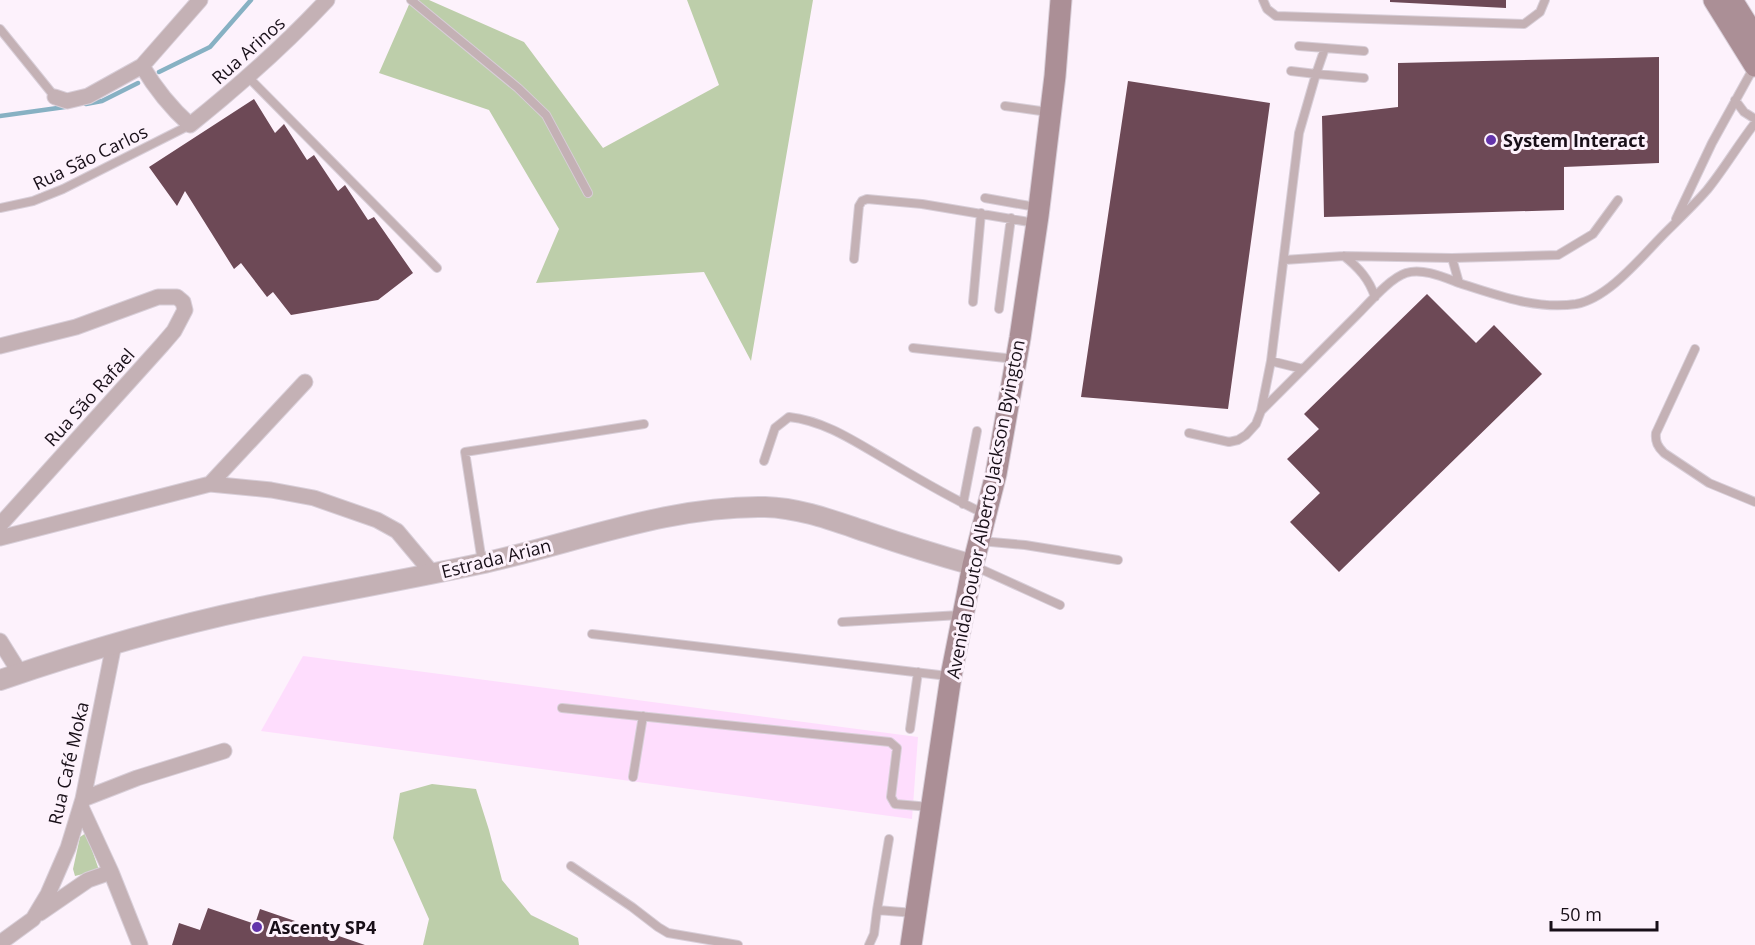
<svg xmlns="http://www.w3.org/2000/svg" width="1755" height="945" viewBox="0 0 1755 945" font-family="'Open Sans',sans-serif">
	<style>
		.built { fill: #feddfd }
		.green { fill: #bdceaa }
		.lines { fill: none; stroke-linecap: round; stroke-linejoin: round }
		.stream { stroke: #87b1c3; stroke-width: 4.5 }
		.building { fill: #6d4956 }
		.service-casing { stroke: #d8ced8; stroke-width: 10 }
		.minor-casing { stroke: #d8ced8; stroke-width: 17 }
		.tertiary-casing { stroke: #d8ced8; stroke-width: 22 }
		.secondary-casing { stroke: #d8ced8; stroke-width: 23 }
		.service { stroke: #c4b1b5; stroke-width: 8 }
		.minor { stroke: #c4b1b5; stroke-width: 15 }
		.tertiary { stroke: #c4b1b5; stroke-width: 20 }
		.secondary { stroke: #ab8f96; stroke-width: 21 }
		.poi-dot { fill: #6334ab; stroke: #fdf2fc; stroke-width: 2 }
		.labels { text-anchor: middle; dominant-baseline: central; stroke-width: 6; stroke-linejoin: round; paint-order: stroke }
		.street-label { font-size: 18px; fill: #180f18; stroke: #fdf2fc }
		.poi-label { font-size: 18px; font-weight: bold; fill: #180f18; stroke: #fdf2fc; text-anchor: start }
	</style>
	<rect width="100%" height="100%" fill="#fdf2fc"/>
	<!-- built -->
	<path class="built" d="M303,656L918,737L912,819L261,731Z"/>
	<!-- green -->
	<path class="green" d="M411,0H429L524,42L603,148L719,85L687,0H813L751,361L704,272L536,283L559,229L489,110L379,73Z
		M432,784L476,789L489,830L502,880L531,915L578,938L579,945H423L429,919L393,838L400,793Z
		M86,833L99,870L75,876L73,869L80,837Z"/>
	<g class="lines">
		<!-- stream -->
		<path class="stream" d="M159,72L210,47L251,0
			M86,104L102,101L138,83
			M0,116L65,107"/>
	</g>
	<!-- building -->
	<path class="building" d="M1390,0H1506V8L1390,2Z
		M1659,57V163L1564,167V210L1324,217L1322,116L1398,107V63Z
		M1128,81L1270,103L1228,409L1081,397Z
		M254,99L275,133L284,124L307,160L314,155L338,191L345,185L368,220L374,217L413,273L378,300L291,315L273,292L267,297L241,263L234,269L185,191L177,206L149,167Z
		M1427,294L1476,343L1494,325L1542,374L1339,572L1290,522L1320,493L1287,459L1319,429L1304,414Z
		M208,908L255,924L260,909L365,945H172L179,923L200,930Z"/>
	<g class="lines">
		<defs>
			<path id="service" d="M411,0L518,88L546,115L588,193
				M1263,0L1267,9L1276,16L1524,24L1540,12L1545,0
				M0,29L55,97
				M1299,46L1364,51
				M1291,71L1316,74L1325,48
				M249,78L437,268
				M1735,100L1744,112L1755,119
				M1005,106L1048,112
				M985,198L1036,207
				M0,208L33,201L63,189L190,125
				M1676,219L1712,143L1754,67
				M1344,256C1359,268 1369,279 1375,297
				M1452,258L1459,283C1496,295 1537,310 1576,304C1609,298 1642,256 1665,233C1679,219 1694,205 1707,190C1724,169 1738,145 1755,123
				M854,259L859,206L862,201L867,199L922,204L1035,223
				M1284,260L1344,256L1452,258L1558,255L1593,234L1618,200
				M973,302L981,213
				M999,309L1011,218
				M913,348L1015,359
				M1695,349L1656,433C1655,442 1658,447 1664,453L1709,483L1755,502
				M1271,361L1303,369
				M1262,410C1294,378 1325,347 1357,315C1369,303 1390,278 1406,273C1423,268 1443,277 1459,283
				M1189,433L1229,442L1238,440L1246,435L1256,424L1261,411L1271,361L1299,133L1316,74L1364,78
				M764,461L775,428L789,417C826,421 857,443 890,462C920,480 951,498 983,513
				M963,504L977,431
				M980,541L1025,545L1118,560
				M482,562L465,452L644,424
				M974,566L1060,605
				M842,622L960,615
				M592,634L948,676
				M562,708L890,742L897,748L891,797L895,804L930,807
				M910,729L918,672
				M633,777L643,716
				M571,866L632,907L658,927L668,933L738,945
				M877,910L889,839
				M869,945L874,934L877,910L914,913"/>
			<path id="minor" d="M142,66C155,88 171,108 190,125C240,85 283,47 327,0
				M55,97L67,101L88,96L142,66L200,0
				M0,346L76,327L158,297H177L183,302L185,310L174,331L162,345L0,525
				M210,484L305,382
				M0,538L210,484L271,490L314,498L377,520L397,531L433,574
				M0,641L20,673
				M83,799L137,778L224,751
				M81,807L111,872L140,945
				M40,913L88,880L111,872
				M0,943L33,919L48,894L68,848L83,799L114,644"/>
			<path id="tertiary" d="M0,680C82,652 167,627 252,609C328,593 404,580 479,564C572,544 669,505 765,507C801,508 834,521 867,532C902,544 937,555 973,565"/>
			<path id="secondary" d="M1714,0L1755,66
				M1732,0L1755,37
				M911,945L951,676L973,565L996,474L1020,338L1038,216L1055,76L1061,0"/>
		</defs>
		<!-- service casing -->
		<use href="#service" class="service-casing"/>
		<!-- minor casing -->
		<use href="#minor" class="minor-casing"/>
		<!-- tertiary casing -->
		<use href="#tertiary" class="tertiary-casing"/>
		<!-- secondary casing -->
		<use href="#secondary" class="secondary-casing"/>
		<!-- service -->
		<use href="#service" class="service"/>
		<!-- minor -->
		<use href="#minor" class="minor"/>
		<!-- tertiary -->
		<use href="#tertiary" class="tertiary"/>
		<!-- secondary -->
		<use href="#secondary" class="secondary"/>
	</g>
	<!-- markers -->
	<g class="poi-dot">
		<circle cx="1491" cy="140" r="6"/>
		<circle cx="257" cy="927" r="6"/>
	</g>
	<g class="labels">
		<!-- street labels -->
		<g class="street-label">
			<text transform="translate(248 50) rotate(-42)">Rua Arinos</text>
			<text transform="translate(90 157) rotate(-26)">Rua São Carlos</text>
			<text transform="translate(89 397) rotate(-48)">Rua São Rafael</text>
			<text transform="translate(985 509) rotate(-79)">Avenida Doutor Alberto Jackson Byington</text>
			<text transform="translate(496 558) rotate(-14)">Estrada Arian</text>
			<text transform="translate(68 763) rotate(-77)">Rua Café Moka</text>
		</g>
		<!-- poi labels -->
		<g class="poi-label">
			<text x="1503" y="140">System Interact</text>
			<text x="269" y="927">Ascenty SP4</text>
		</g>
	</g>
	<!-- scale -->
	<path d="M1551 921v9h106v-9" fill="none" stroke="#180f18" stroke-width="3"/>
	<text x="1560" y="921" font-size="18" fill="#180f18" stroke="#fdf2fc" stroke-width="4.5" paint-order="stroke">50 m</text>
</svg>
